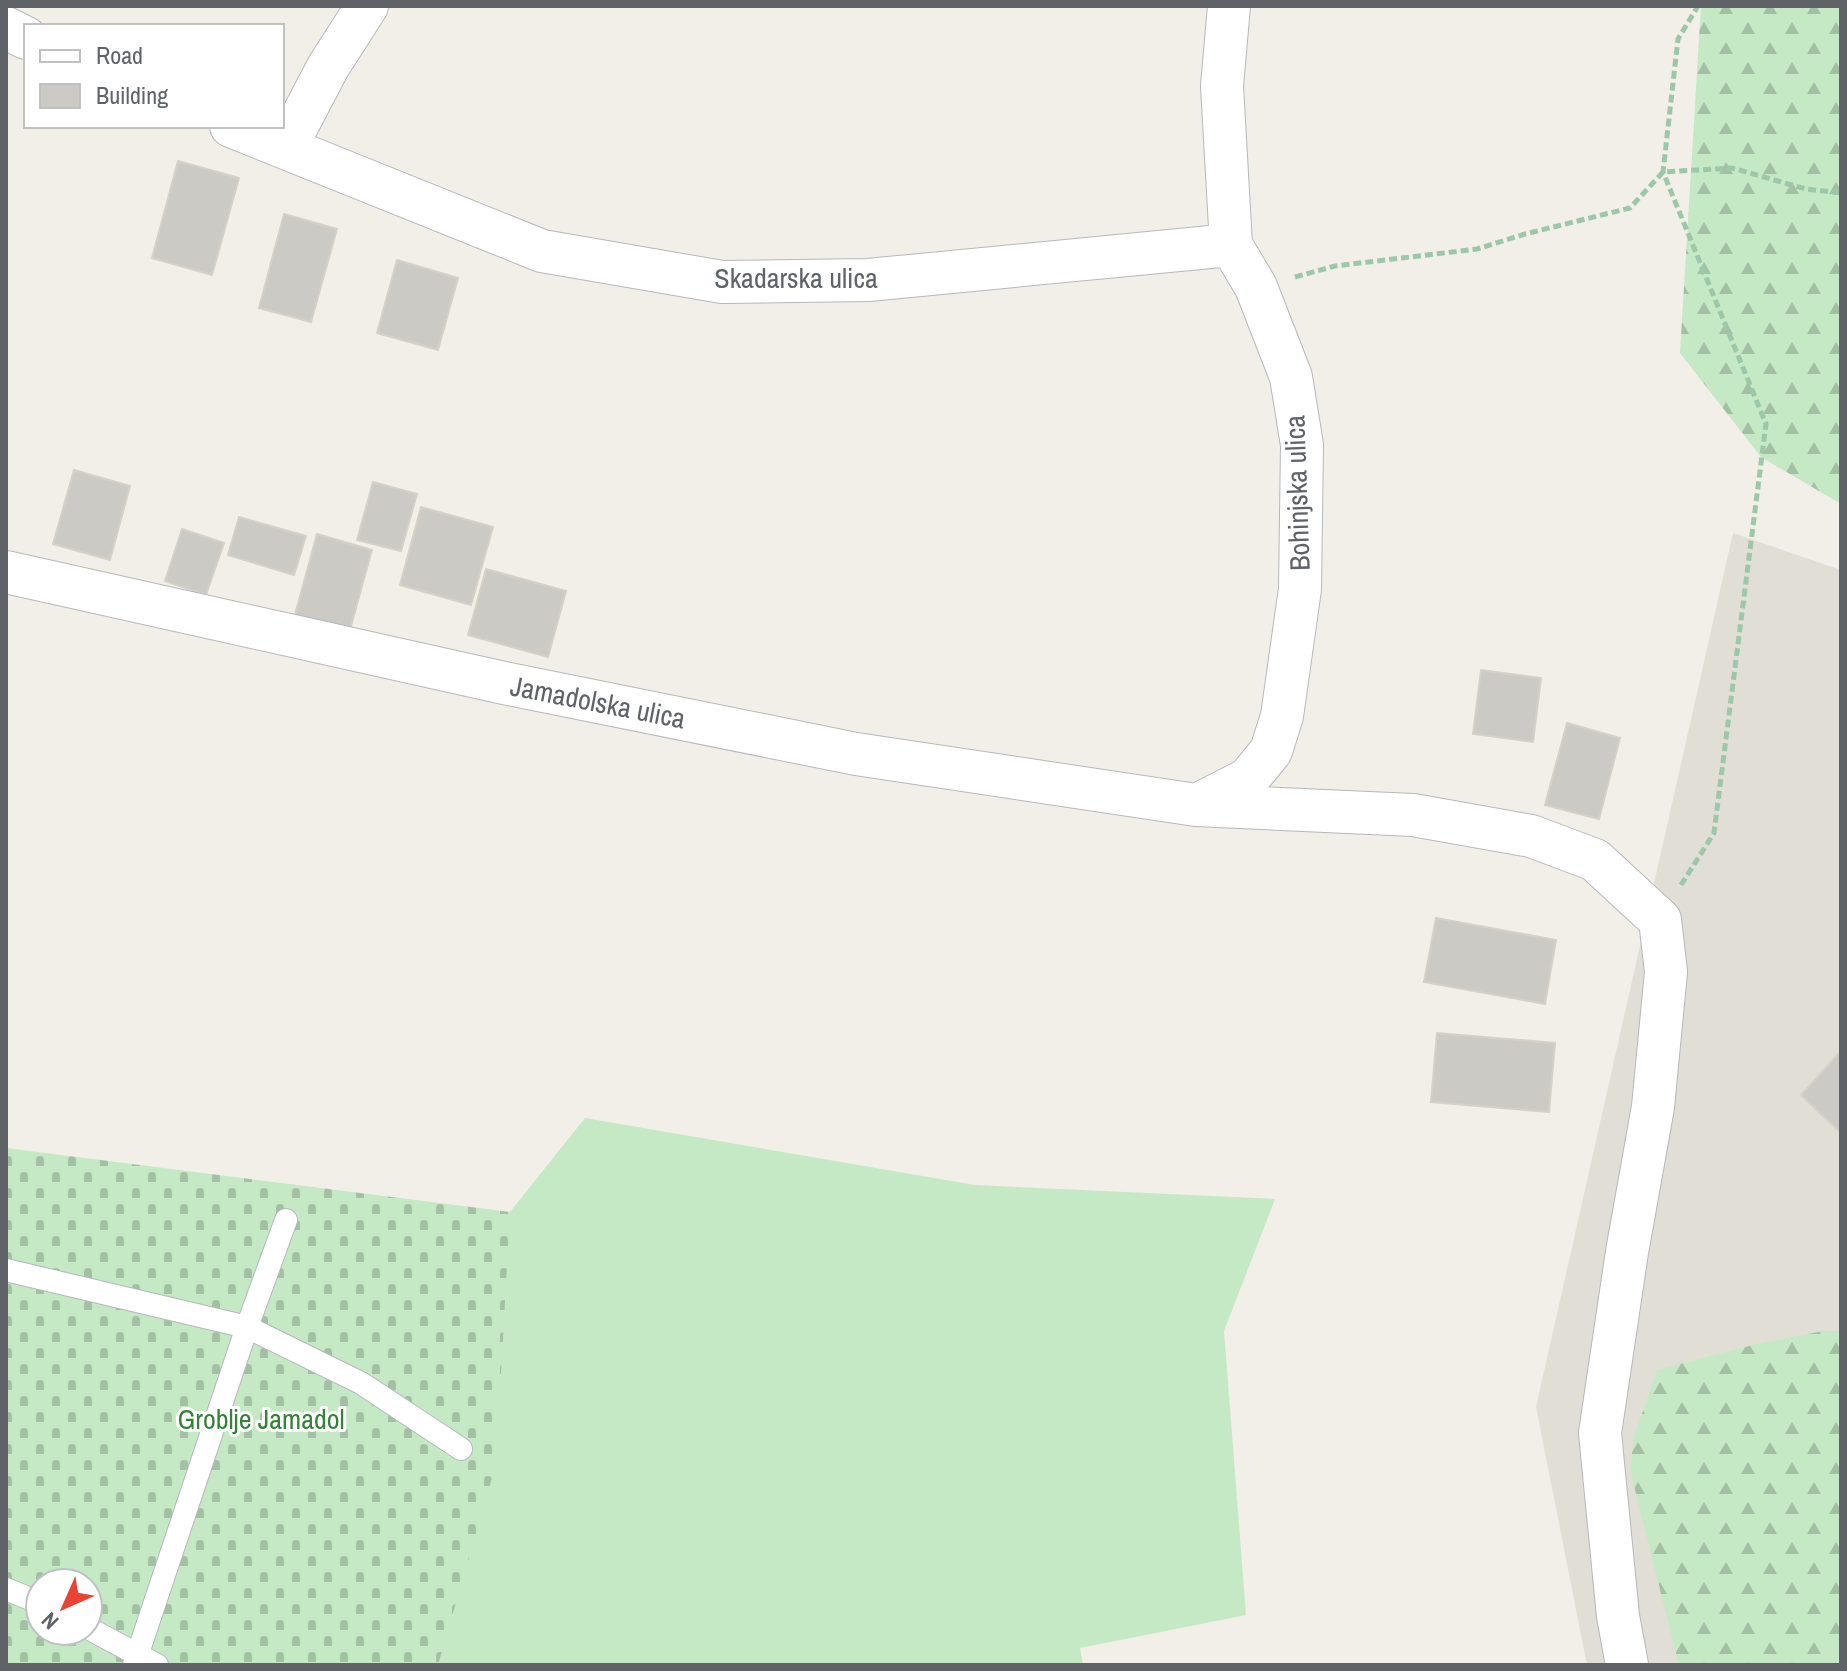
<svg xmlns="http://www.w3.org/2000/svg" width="1847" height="1671" viewBox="0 0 1847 1671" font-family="'Archivo Narrow',sans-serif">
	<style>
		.education { fill: #e1ded6 }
		.grass { fill: #c5e8c5 }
		.forest { fill: url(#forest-firs) }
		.cemetery { fill: url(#cemetery-stones); fill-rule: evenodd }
		.building { fill: #cccac5; stroke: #d6d1c6; stroke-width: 2 }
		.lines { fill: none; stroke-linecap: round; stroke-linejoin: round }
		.lane-casing { stroke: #b5b8bc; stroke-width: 24 }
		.street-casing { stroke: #b5b8bc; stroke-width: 44 }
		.path { stroke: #9cc7a9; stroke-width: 5; stroke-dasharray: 8 4; stroke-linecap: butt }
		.lane { stroke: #fff; stroke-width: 22 }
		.street { stroke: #fff; stroke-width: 42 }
		.labels { text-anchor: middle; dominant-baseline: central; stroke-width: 6; stroke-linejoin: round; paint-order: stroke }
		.street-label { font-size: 28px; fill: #5f6368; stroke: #fff }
		.park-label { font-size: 28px; fill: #348238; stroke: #fff }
	</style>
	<defs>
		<pattern id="forest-firs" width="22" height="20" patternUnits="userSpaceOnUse" patternTransform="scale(2)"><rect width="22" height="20" fill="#c5e8c5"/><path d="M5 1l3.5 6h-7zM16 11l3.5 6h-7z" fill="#a3c0a4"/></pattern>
		<pattern id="cemetery-stones" width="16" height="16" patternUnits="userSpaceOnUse" patternTransform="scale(2)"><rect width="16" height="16" fill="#c5e8c5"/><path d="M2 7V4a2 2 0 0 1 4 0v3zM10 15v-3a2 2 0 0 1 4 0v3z" fill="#a3c0a4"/></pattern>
	</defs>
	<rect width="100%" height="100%" fill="#f1efe8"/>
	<!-- education -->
	<path class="education" d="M1733,533L1841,570V1665H1587L1536,1407Z"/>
	<!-- grass -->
	<path class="grass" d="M585,1118L975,1185L1275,1199L1224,1331L1246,1615L1080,1648L1083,1665H420L510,1212Z"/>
	<!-- forest -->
	<path class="forest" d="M1701,6H1841V504L1761,457L1680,353Z
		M1823,1331H1841V1665H1679L1630,1470L1634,1437L1657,1370L1753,1345Z"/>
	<!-- cemetery -->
	<path class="cemetery" d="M6,1148L510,1212L496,1464L438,1665H6ZM40,1583H88V1631H40Z"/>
	<!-- building -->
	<path class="building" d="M178,161L239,178L212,275L152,258Z
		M284,214L337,229L311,322L259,308Z
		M397,260L458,278L438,350L377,333Z
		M74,470L130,486L110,560L53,544Z
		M373,482L417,494L401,551L357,540Z
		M421,507L493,527L471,605L400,585Z
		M239,517L306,536L294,575L228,555Z
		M182,529L224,543L206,595L165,581Z
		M317,534L372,550L348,637L293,622Z
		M486,569L566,591L548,657L468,635Z
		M1481,670L1541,678L1533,742L1473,734Z
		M1567,723L1620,738L1599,819L1545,805Z
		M1436,918L1556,940L1545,1004L1424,982Z
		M1437,1033L1555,1043L1549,1112L1431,1102Z
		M1841,1051V1131L1840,1132L1801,1095Z"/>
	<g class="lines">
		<defs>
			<path id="lane" d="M6,1270L247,1327L361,1383L461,1449
				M6,1589L40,1603
				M88,1628L157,1665
				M134,1665L247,1327L286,1220"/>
			<path id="street" d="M6,28L26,38
				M231,126L542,251L722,282L868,280L1231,245
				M286,147L328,67L367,6
				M6,572L504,683L856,754L1196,805L1413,815L1531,836L1595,860L1660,920L1666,972L1653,1107L1627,1252L1600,1433L1618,1616L1627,1665
				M1197,805L1248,779L1271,751L1282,716L1300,589L1302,445L1291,377L1256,287L1231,245L1222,86L1229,6"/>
		</defs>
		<!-- lane casing -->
		<use href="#lane" class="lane-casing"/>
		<!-- street casing -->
		<use href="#street" class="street-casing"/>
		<!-- path -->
		<path class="path" d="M1295,277L1335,266L1477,249L1525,234L1630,208L1663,172L1732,168L1806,189L1841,193
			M1681,885L1714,833L1766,424L1663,172L1678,39L1698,6"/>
		<!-- lane -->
		<use href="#lane" class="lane"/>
		<!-- street -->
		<use href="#street" class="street"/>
	</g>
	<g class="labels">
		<!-- street labels -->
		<g class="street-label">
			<text x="796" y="278">Skadarska ulica</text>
			<text transform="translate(1297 493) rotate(-92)">Bohinjska ulica</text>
			<text transform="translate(598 702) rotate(11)">Jamadolska ulica</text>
		</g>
		<!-- park labels -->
		<g class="park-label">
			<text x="261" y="1419">Groblje Jamadol</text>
		</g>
	</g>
	<!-- border -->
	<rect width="1847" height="1671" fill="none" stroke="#5f6368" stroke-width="16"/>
	<!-- legend -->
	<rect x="24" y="24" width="260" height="104" fill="#ffffff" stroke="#bfc1c3" stroke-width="2"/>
	<rect x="40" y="50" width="40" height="12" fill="#ffffff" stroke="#bfc1c3" stroke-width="2"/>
	<text x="96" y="64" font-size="24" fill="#5f6368">Road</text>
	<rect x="40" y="84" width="40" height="24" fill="#cccac5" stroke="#bfc1c3" stroke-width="2"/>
	<text x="96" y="104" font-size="24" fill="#5f6368">Building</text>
	<!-- north arrow -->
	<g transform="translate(64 1607) rotate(225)"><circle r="38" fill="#ffffff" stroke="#bfc1c3" stroke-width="2"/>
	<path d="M0-6L14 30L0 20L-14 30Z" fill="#ea4335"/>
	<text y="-12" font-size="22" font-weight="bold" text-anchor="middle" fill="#5f6368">N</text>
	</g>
</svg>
